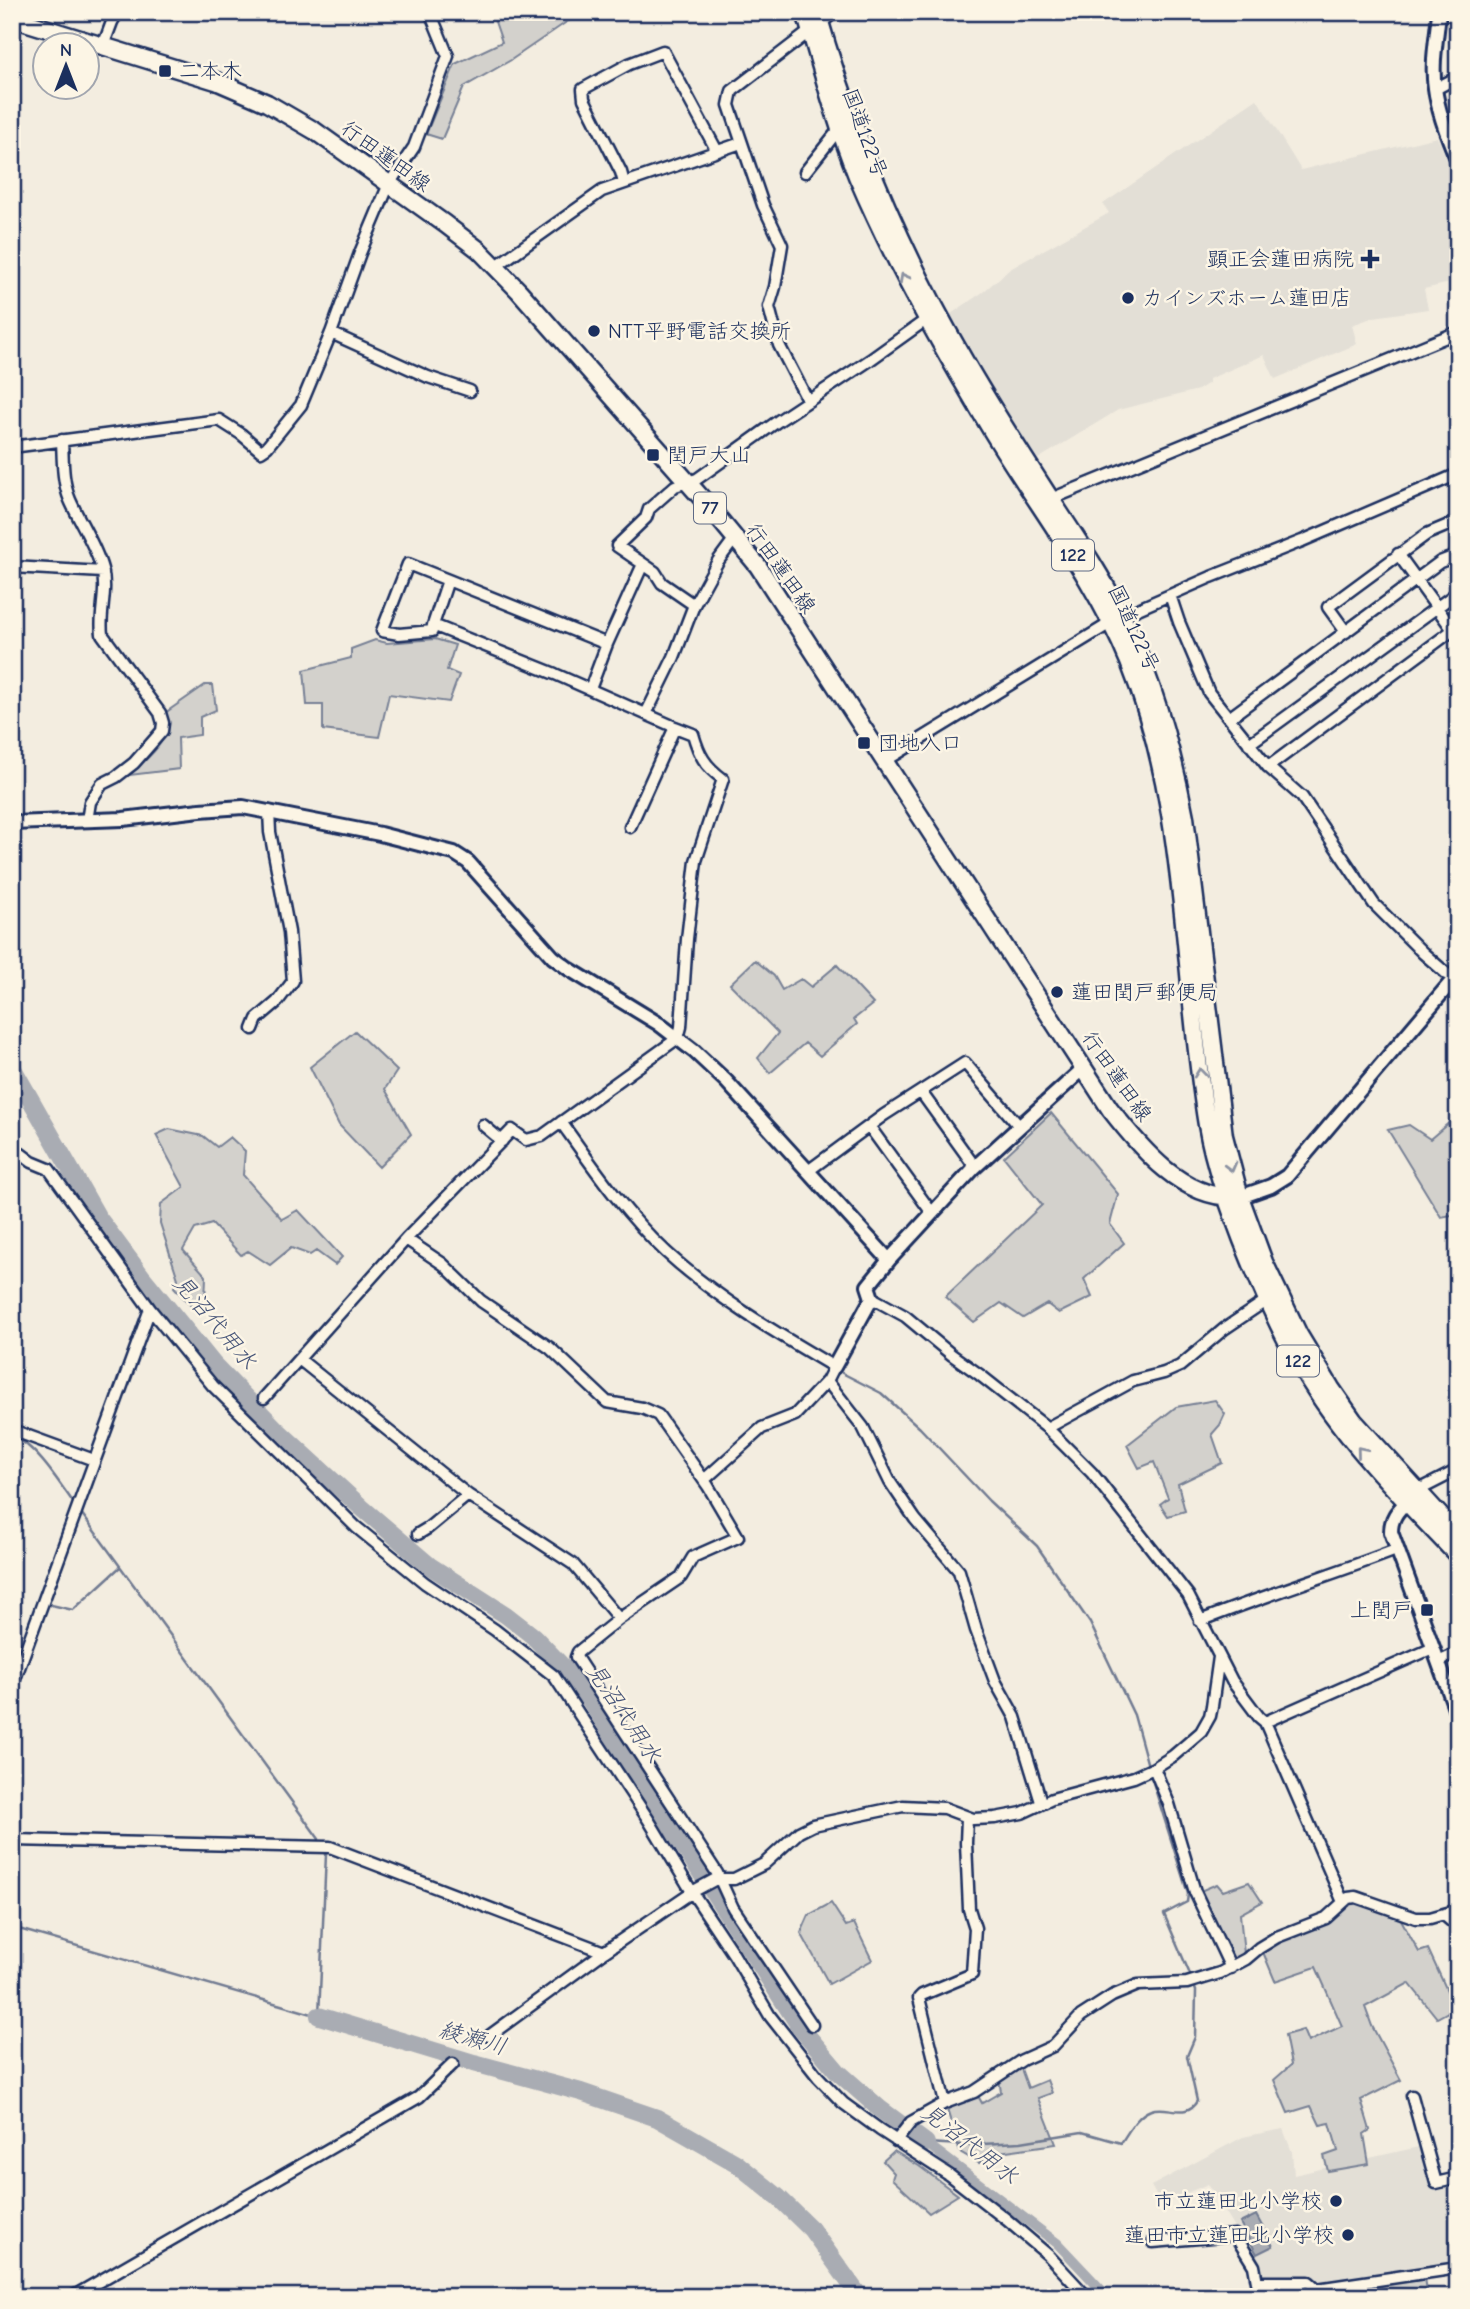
<svg xmlns="http://www.w3.org/2000/svg" width="1470" height="2309" viewBox="0 0 1470 2309" font-family="'Comic Neue','Klee One',sans-serif">
	<style>
		.built { fill: #e3dfd6 }
		.green { fill: #d3d1cc; stroke: #778095; stroke-width: 2 }
		.water { fill: #a9acb3; stroke: #707a91; stroke-width: 2 }
		.lines { fill: none; stroke-linecap: round; stroke-linejoin: round }
		.stream { stroke: #707a91; stroke-width: 2.5 }
		.canal { stroke: #a9acb3; stroke-width: 10 }
		.river { stroke: #a9acb3; stroke-width: 18 }
		.minor-casing { stroke: #1b2f5e; stroke-width: 15 }
		.tertiary-casing { stroke: #1b2f5e; stroke-width: 18 }
		.primary-casing { stroke: #1b2f5e; stroke-width: 21 }
		.trunk-casing { stroke: #1b2f5e; stroke-width: 21 }
		.minor { stroke: #fcf5e5; stroke-width: 10 }
		.tertiary { stroke: #fcf5e5; stroke-width: 12 }
		.primary { stroke: #fcf5e5; stroke-width: 16 }
		.trunk { stroke: #fcf5e5; stroke-width: 16 }
		.oneway { stroke: #8c92a2 }
		.poi-dot { fill: #1b2f5e; stroke: #fcf5e5; stroke-width: 2.5 }
		.labels { text-anchor: middle; dominant-baseline: central; stroke-width: 5; stroke-linejoin: round; paint-order: stroke }
		.shield { fill: #fcf5e5; stroke: #5e6a86; stroke-width: 2 }
		.shield-label { font-size: 19px; font-weight: bold; fill: #1b2f5e }
		.poi-label { font-size: 21px; fill: #1b2f5e; stroke: #fcf5e5; text-anchor: start }
		.street-label { font-size: 21px; fill: #1b2f5e; stroke: #fcf5e5 }
		.water-label { font-size: 23px; font-style: italic; fill: #465478; stroke: #fcf5e5 }
	</style>
	<rect width="100%" height="100%" fill="#f3ede0"/>
	<filter id="ink" filterUnits="userSpaceOnUse"><feTurbulence type="fractalNoise" baseFrequency=".0143" numOctaves="2"/><feDisplacementMap in="SourceGraphic" scale="14" xChannelSelector="R" yChannelSelector="G"/><feConvolveMatrix kernelMatrix="1 2 1 2 8 2 1 2 1" color-interpolation-filters="sRGB"/></filter>
	<g filter="url(#ink)">
		<!-- built -->
		<path class="built" d="M1257,99L1301,170L1437,137L1458,183V281L1424,289L1428,309L1374,317L1352,325L1357,344L1275,379L1264,355L1209,379V383L1198,390L1118,410L1038,459L1020,434L948,316L983,292L1010,269L1109,213L1103,204Z
			M1283,2129L1292,2152L1294,2175L1423,2146L1433,2186L1458,2181V2265L1319,2286L1314,2279H1262L1259,2276V2269L1208,2184L1161,2204L1151,2186L1243,2137Z"/>
		<!-- green -->
		<path class="green" d="M495,12H586L568,21L511,60L464,87L442,139L426,134L455,64L502,42L492,13Z
			M435,639L455,645L447,670L459,675L449,702L389,694L379,737L323,730V705H307L304,670L351,658V649L375,640L387,643Z
			M205,685H213L216,710L200,717V735L178,738L179,769L130,775C150,754 171,744 165,713Z
			M755,960L774,976L782,990L801,979L811,987L837,965L873,1004L854,1019L857,1024L820,1056L805,1043L770,1073L758,1058L778,1033L730,984Z
			M355,1031L397,1071L385,1089L411,1134L379,1167L339,1125L310,1067Z
			M1051,1113L1118,1194L1110,1224L1124,1243L1084,1279L1092,1297L1059,1313L1047,1304L1023,1318L1001,1303L974,1322L945,1297L1042,1205L1004,1157Z
			M1458,1115V1214L1441,1217L1388,1130L1409,1125L1430,1139Z
			M169,1129L203,1136L217,1147L230,1137L245,1151L243,1175L282,1219L298,1210L342,1257L335,1265L316,1251L310,1255L291,1248L270,1265L248,1251L241,1255L212,1224L195,1229L183,1250L206,1276L205,1302L193,1308L174,1287L178,1279L160,1223L161,1204L184,1187L156,1135Z
			M1215,1400L1225,1414L1220,1425L1212,1434L1222,1463L1178,1484L1185,1511L1168,1516L1160,1504L1168,1498L1154,1462L1139,1468L1127,1445L1176,1407Z
			M1249,1882L1262,1902L1240,1914L1244,1954L1232,1960L1200,1891L1217,1884L1223,1891Z
			M1356,1898L1399,1916L1419,1952L1428,1949L1455,2008L1437,2018L1409,1983L1365,2007L1372,2026L1401,2080L1361,2100L1370,2130L1364,2134L1369,2164L1328,2171L1324,2156L1338,2151L1330,2123L1320,2125L1311,2106L1288,2113L1274,2080L1291,2065L1285,2035L1303,2030L1308,2042L1342,2026L1316,1967L1275,1981L1263,1952L1279,1941L1326,1922L1342,1907Z
			M831,1903L846,1926L854,1923L872,1960L829,1984L801,1933L809,1915Z
			M1020,2066L1028,2088L1047,2080L1052,2093L1038,2098L1056,2144L999,2152L979,2163L960,2152L946,2106L977,2094L982,2103L1001,2092L999,2079Z
			M894,2151L919,2166L958,2195L929,2213L892,2179L894,2173L883,2161Z
			M1424,2278L1427,2297H1275L1324,2294Z"/>
		<!-- water -->
		<path class="water" d="M1256,2215L1273,2246L1257,2254L1240,2223Z"/>
		<g class="lines">
			<!-- stream -->
			<path class="stream" d="M842,1373L881,1393L920,1428L989,1501L1037,1546L1090,1623L1134,1715L1148,1766
				M12,1436C36,1445 60,1484 75,1505
				M79,1510L319,1839
				M47,1604L73,1610L120,1567
				M1150,1773L1188,1894L1187,1902L1164,1914L1192,1979
				M12,1927L319,2016L326,1854
				M926,2143L962,2145L1021,2142L1082,2132L1121,2143C1129,2131 1137,2115 1151,2110C1167,2104 1186,2120 1197,2101L1187,2056L1195,2037L1196,1991L1194,1985"/>
			<!-- canal -->
			<path class="canal" d="M926,2143L1057,2243L1108,2297"/>
			<!-- river -->
			<path class="river" d="M12,1067L97,1216L143,1278L213,1364L277,1430L361,1507L430,1566L506,1615L533,1636L564,1668L590,1700L800,2027L838,2072L880,2109L926,2143
				M319,2016L474,2063L581,2092L657,2118L736,2163L778,2197L811,2229L860,2297"/>
			<defs>
				<path id="minor" d="M103,46L112,22L118,12
					M1435,89L1458,77
					M805,172L840,128
					M624,183L621,172L584,99L583,89L629,64L663,51L717,151
					M495,267L602,191L741,143
					M331,333L428,377L470,391
					M808,401L779,345L769,307L775,287L782,245L763,205L729,105L732,91L835,12
					M62,440C63,460 62,481 70,500C80,523 95,544 102,569C108,591 99,613 102,634L160,713L163,723L162,731L134,763L116,777L102,784L90,802L87,821
					M12,447L219,420L241,434L261,451L267,447L301,405L331,333L360,253L389,184L414,147L448,56L430,12
					M1051,499L1458,332
					M12,567L103,572
					M448,580L408,564L382,631L399,634L432,631L433,625L555,674L675,727L630,827
					M1170,595L1179,622L1209,693L1268,767L1302,797L1374,904L1423,953L1447,974L1458,979
					M694,605L662,583L655,572L617,546L646,518L649,509L675,486L697,479L778,421L870,360L930,317
					M433,625L448,580L607,644L643,564
					M1346,632L1328,607L1427,534L1458,521
					M590,689L607,644
					M646,714L674,657L694,605L718,561L735,538
					M1229,718L1440,562L1458,555
					M1249,744L1458,592
					M885,761L1122,616L1211,577L1302,541L1458,474
					M1268,767L1453,630L1398,554
					M253,1029L257,1019L277,1002L293,981L289,932L270,832L269,811
					M921,1092L975,1167
					M561,1122C593,1167 625,1214 666,1252C715,1297 776,1333 834,1367L827,1381L795,1415L762,1428L704,1480
					M483,1125L502,1141
					M869,1126L932,1213
					M12,1147L32,1162L49,1169L150,1309L213,1386L356,1527L425,1583L495,1630L554,1676L648,1819L692,1892L734,1955L770,2016L818,2077L843,2103L880,2130L949,2175L1007,2220L1048,2255L1087,2297
					M808,1171L884,1115L965,1063L1019,1126
					M406,1239L443,1264L481,1301L550,1348L607,1402L642,1408L658,1415L708,1486L738,1537L693,1557L681,1577L619,1619L578,1652L576,1657L717,1873L733,1908L812,2025
					M872,1298L905,1316L952,1355L980,1375L1046,1427L1092,1473L1188,1595L1232,1681L1259,1717L1265,1722L1343,1902
					M299,1359L468,1495
					M827,1381L863,1427L890,1482L915,1519L959,1571L976,1630L995,1681L1015,1717L1041,1802
					M264,1398L406,1239L512,1130L526,1140L542,1136L678,1038L681,1027L687,939L696,861L723,779C705,766 699,755 693,734L675,727
					M1047,1428L1133,1381L1164,1373L1180,1366L1224,1329L1267,1300
					M12,1430L94,1460
					M1417,1491L1458,1470
					M418,1534L428,1528L468,1495L573,1564L619,1619
					M1200,1621C1265,1595 1331,1575 1396,1550
					M1438,1662L1458,1653
					M12,1687L150,1309
					M1265,1722L1433,1648
					M1154,1768L1169,1804L1195,1892L1231,1968
					M12,1840L330,1847L604,1952
					M1444,1915L1458,1927
					M489,2036L604,1952L692,1892L716,1879H734L764,1864L799,1832L813,1825L903,1806L944,1808L973,1819L995,1818L1022,1813L1052,1799L1134,1777L1154,1768L1173,1756L1201,1732L1210,1716L1212,1706L1219,1657
					M1412,2096L1436,2183L1458,2178
					M945,2103L919,1998L922,1995L972,1974L975,1928L969,1909L966,1843L967,1818
					M896,2141L911,2122L945,2103L974,2092L1022,2060L1053,2046L1081,2016L1112,1996L1138,1985L1187,1983L1220,1973L1246,1959L1259,1948L1277,1937L1326,1918L1348,1898L1356,1897L1416,1918H1430L1458,1910
					M1153,2242L1235,2235L1254,2266L1257,2282H1309L1317,2289L1458,2268
					M72,2297L419,2097L453,2064"/>
				<path id="tertiary" d="M1439,12C1437,37 1431,63 1435,88C1438,113 1448,138 1458,161
					M12,823L123,819L200,810L243,807L380,834L454,853L468,862L553,957L569,969L659,1024L694,1051L726,1081L889,1260L975,1167L1084,1068
					M1240,1197L1271,1186L1287,1176L1458,974
					M834,1367L872,1298L868,1286L889,1260
					M1411,1497C1400,1509 1391,1515 1391,1532L1458,1716"/>
				<path id="primary" d="M12,18L216,81L267,103L315,131L445,224L479,250L519,291L706,503L758,566L1110,1109C1141,1149 1183,1200 1238,1197"/>
				<path id="trunk" d="M805,12C821,67 836,123 857,176C894,263 940,345 989,426C1036,505 1094,576 1129,662C1189,812 1181,969 1207,1125C1214,1165 1228,1203 1242,1240C1260,1285 1279,1330 1304,1372C1345,1441 1403,1498 1458,1556
					M817,12C852,134 900,249 963,358C990,405 1020,452 1050,498C1075,536 1101,574 1121,615C1153,678 1172,748 1185,817L1224,1136L1240,1197L1264,1262L1299,1335L1331,1388L1354,1421L1458,1535"/>
			</defs>
			<!-- minor casing -->
			<use href="#minor" class="minor-casing"/>
			<!-- tertiary casing -->
			<use href="#tertiary" class="tertiary-casing"/>
			<!-- primary casing -->
			<use href="#primary" class="primary-casing"/>
			<!-- trunk casing -->
			<use href="#trunk" class="trunk-casing"/>
			<!-- minor -->
			<use href="#minor" class="minor"/>
			<!-- tertiary -->
			<use href="#tertiary" class="tertiary"/>
			<!-- primary -->
			<use href="#primary" class="primary"/>
			<!-- trunk -->
			<use href="#trunk" class="trunk"/>
		</g>
		<!-- one-way arrows -->
		<defs><path id="oneway-chevron" d="M-2-3.5L2.5 0L-2 3.5" fill="none" stroke-width="1.6" stroke-linecap="round" stroke-linejoin="round" transform="scale(1.75)"/></defs>
		<g class="oneway">
			<use href="#oneway-chevron" transform="translate(904 278) rotate(-118)"/>
			<use href="#oneway-chevron" transform="translate(1200 1073) rotate(-96)"/>
			<use href="#oneway-chevron" transform="translate(1231 1167) rotate(75)"/>
			<use href="#oneway-chevron" transform="translate(1361 1451) rotate(-130)"/>
		</g>
	</g>
	<!-- markers -->
	<g class="poi-dot">
		<rect x="158" y="64" width="14" height="14" rx="3.5"/>
		<path d="M1366.5 248.5h7v7h7v7h-7v7h-7v-7h-7v-7h7z"/>
		<circle cx="1128" cy="298" r="7"/>
		<circle cx="594" cy="331" r="7"/>
		<rect x="646" y="448" width="14" height="14" rx="3.5"/>
		<rect x="857" y="736" width="14" height="14" rx="3.5"/>
		<circle cx="1057" cy="992" r="7"/>
		<rect x="1420" y="1603" width="14" height="14" rx="3.5"/>
		<circle cx="1336" cy="2201" r="7"/>
		<circle cx="1348" cy="2235" r="7"/>
	</g>
	<g class="labels">
		<!-- shield labels -->
		<g class="shield">
			<rect x="694" y="492.5" width="32" height="31" rx="5"/>
			<rect x="1052" y="539.5" width="42" height="31" rx="5"/>
			<rect x="1277" y="1345.5" width="42" height="31" rx="5"/>
		</g>
		<g class="shield-label">
			<text x="710" y="508">77</text>
			<text x="1073" y="555">122</text>
			<text x="1298" y="1361">122</text>
		</g>
		<!-- poi labels -->
		<g class="poi-label">
			<text x="179" y="71">二本木</text>
			<text x="1354" y="259" text-anchor="end">顕正会蓮田病院</text>
			<text x="1142" y="298">カインズホーム蓮田店</text>
			<text x="608" y="331">NTT平野電話交換所</text>
			<text x="667" y="455">閏戸大山</text>
			<text x="878" y="743">団地入口</text>
			<text x="1071" y="992">蓮田閏戸郵便局</text>
			<text x="1413" y="1610" text-anchor="end">上閏戸</text>
			<text x="1322" y="2201" text-anchor="end">市立蓮田北小学校</text>
			<text x="1334" y="2235" text-anchor="end">蓮田市立蓮田北小学校</text>
		</g>
		<!-- street labels -->
		<g class="street-label">
			<text transform="translate(865 133) rotate(70)">国道122号</text>
			<text transform="translate(386 156) rotate(36)">行田蓮田線</text>
			<text transform="translate(781 568) rotate(55)">行田蓮田線</text>
			<text transform="translate(1134 628) rotate(65)">国道122号</text>
			<text transform="translate(1117 1076) rotate(55)">行田蓮田線</text>
		</g>
		<!-- water labels -->
		<g class="water-label">
			<text transform="translate(215 1322) rotate(50)">見沼代用水</text>
			<text transform="translate(624 1713) rotate(56)">見沼代用水</text>
			<text transform="translate(473 2038) rotate(16)">綾瀬川</text>
			<text transform="translate(970 2144) rotate(38)">見沼代用水</text>
		</g>
	</g>
	<!-- margin -->
	<rect width="1470" height="2309" fill="none" stroke="#fcf5e5" stroke-width="42"/>
	<rect x="21" y="21" width="1428" height="2267" fill="none" stroke="#1b2f5e" stroke-width="2.5" filter="url(#ink)"/>
	<!-- north arrow -->
	<g transform="translate(66 66)"><circle r="33" fill="#fcf5e5" stroke="#a2a6af" stroke-width="2"/>
	<path d="M0-5L12 26L0 18L-12 26Z" fill="#1b2f5e"/>
	<text y="-10" font-size="19" font-weight="bold" text-anchor="middle" fill="#1b2f5e">N</text>
	</g>
</svg>
